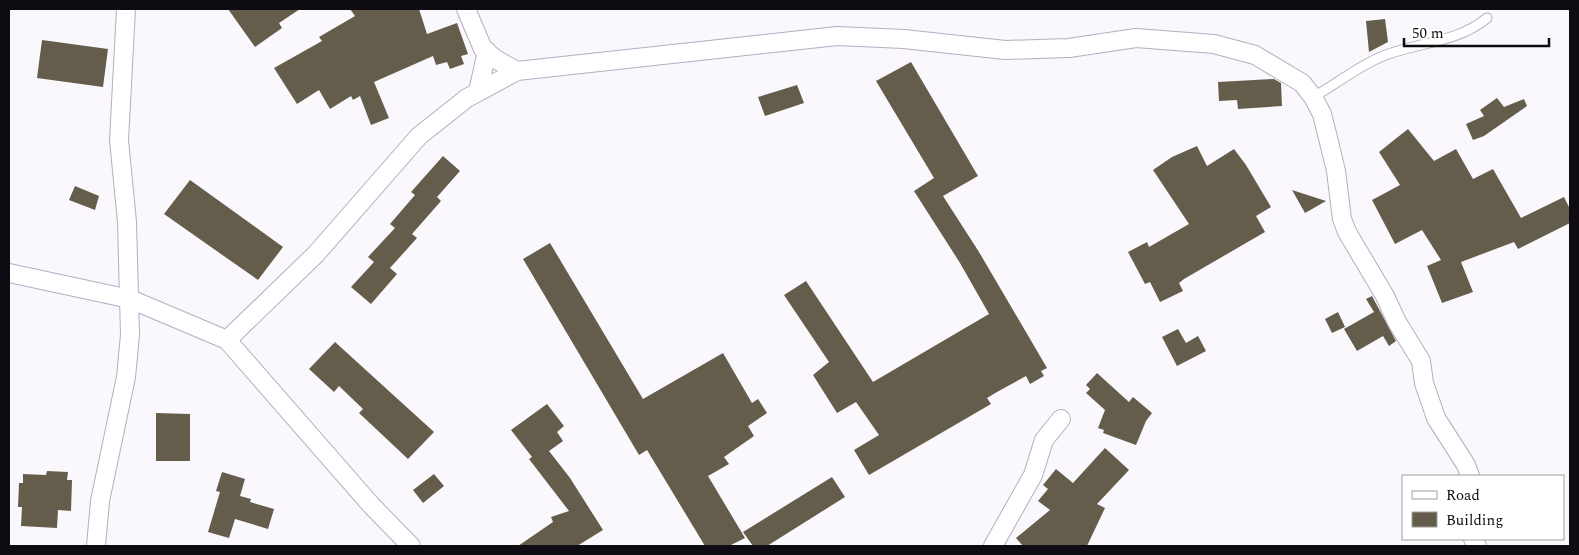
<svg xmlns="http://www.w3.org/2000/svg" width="1579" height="555" viewBox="0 0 1579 555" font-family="Spectral,serif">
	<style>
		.building { fill: #645d4b }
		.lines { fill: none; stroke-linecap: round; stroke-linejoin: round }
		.service-casing { stroke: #b5adc1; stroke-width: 11 }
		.minor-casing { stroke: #b5adc1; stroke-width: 20 }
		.service { stroke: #fff; stroke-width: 9 }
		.minor { stroke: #fff; stroke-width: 18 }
	</style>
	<rect width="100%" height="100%" fill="#faf8fc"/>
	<!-- building -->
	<path class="building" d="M228,9H300L279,23L282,28L255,47Z
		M350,9H419L427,34L457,23L468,54L461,56L464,64L450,69L447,62L436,65L433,56L374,82L389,118L371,125L360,96L353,100L351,96L330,109L319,90L297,104L274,68L322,41L319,37L355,16Z
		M1385,19L1388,42L1369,52L1366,21Z
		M42,40L108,49L103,87L37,78Z
		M911,62L978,176L943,196L979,252L1047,368L1041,371L1044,376L1030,384L1026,376L997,392L987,398L991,404L869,475L854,450L879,435L856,402L837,413L813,375L829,362L784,295L806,281L873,382L989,314L960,263L914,191L934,178L876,81Z
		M1274,79L1281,83L1282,106L1238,109L1237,100L1219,101L1218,82Z
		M797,85L804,103L765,116L758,97Z
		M1497,98L1504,107L1524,99L1527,106L1484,136L1473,140L1466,124L1484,116L1480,110Z
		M1408,129L1434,161L1456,149L1473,179L1493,169L1521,218L1564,197L1570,209V223L1518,249L1514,242L1461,262L1473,292L1442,303L1427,266L1441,260L1422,230L1395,244L1372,200L1400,185L1379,152Z
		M1197,146L1207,166L1234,149L1246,165L1271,207L1256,216L1265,232L1184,279L1179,283L1183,291L1160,302L1150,282L1145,284L1128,252L1147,242L1149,247L1189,224L1153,170L1172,157Z
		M443,156L460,171L437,197L441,201L412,234L417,238L390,268L397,274L371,304L351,287L374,262L368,257L395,228L390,224L415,195L411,192Z
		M190,180L283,247L258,280L164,214Z
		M75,186L99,196L95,210L69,200Z
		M1292,190L1326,201L1305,213Z
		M550,243L643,399L723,353L752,403L758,399L767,413L748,426L754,436L724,457L729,464L708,476L745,538L729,546H705L647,450L639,455L523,259Z
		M1372,296L1396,341L1389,346L1383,336L1357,351L1344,329L1374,312L1366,299Z
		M1338,312L1345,327L1332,333L1325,319Z
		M1178,329L1186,343L1198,336L1206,351L1177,366L1162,337Z
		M335,342L434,432L408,459L359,413L363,409L339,386L334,392L309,369Z
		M1097,373L1129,402L1133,397L1152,413L1146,421L1136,445L1103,433L1104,430L1098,428L1105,410L1086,393L1090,389L1086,385Z
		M547,404L564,426L557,432L563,441L549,451L570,478L603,530L577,546H518L553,522L551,517L569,511L529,459L532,457L511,430Z
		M156,413L190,414V461H156Z
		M1105,448L1129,470L1097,504L1105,508L1087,546H1023L1016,538L1050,510L1038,501L1048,489L1043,485L1056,469L1073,483Z
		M47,471L68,472L67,480H72L71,511L58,510L57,528L21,526L22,507H18L19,483H23V474L46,475Z
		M222,472L245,479L240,496L251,499L250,502L274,509L268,529L235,519L229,538L208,532L220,492L216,491Z
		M434,474L444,486L423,503L413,490Z
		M832,477L845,497L767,546H753L743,532Z"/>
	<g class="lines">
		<defs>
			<path id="service" d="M1313,97C1337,84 1358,66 1383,56C1418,42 1457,43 1487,18"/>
			<path id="minor" d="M466,9L483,49L497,60L517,71
				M478,92L487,51
				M9,273L130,299L227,340L371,505L411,546
				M227,340L316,254L419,136L467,98L517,71L837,36L904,39L1005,50L1069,48L1136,38L1214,44L1255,55L1302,83L1313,97L1322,114L1328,138L1336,171L1342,219L1347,232L1385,296L1397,322L1421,361L1424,383L1436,418L1466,465L1470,476
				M1473,539L1477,546
				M96,546L100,501L126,377L130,335L127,222L119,140L126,9
				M993,546L1033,475L1044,440L1061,419"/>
		</defs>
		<!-- service casing -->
		<use href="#service" class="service-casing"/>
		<!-- minor casing -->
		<use href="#minor" class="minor-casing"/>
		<!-- service -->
		<use href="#service" class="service"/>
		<!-- minor -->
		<use href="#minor" class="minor"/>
	</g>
	<!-- border -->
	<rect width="1579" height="555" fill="none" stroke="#0e0c12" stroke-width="20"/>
	<!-- legend -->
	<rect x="1402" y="475" width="162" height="65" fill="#ffffff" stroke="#9f9ea0"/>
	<rect x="1412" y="491" width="25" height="8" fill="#ffffff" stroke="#9f9ea0"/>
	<text x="1446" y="500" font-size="15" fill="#0e0c12">Road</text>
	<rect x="1412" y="512" width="25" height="15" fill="#645d4b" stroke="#9f9ea0"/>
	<text x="1446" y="525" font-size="15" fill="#0e0c12">Building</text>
	<!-- scale -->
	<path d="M1404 38v8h145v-8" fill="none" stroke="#0e0c12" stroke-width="2.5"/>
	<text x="1412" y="38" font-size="15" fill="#0e0c12" stroke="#ffffff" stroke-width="4" paint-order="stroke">50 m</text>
</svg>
